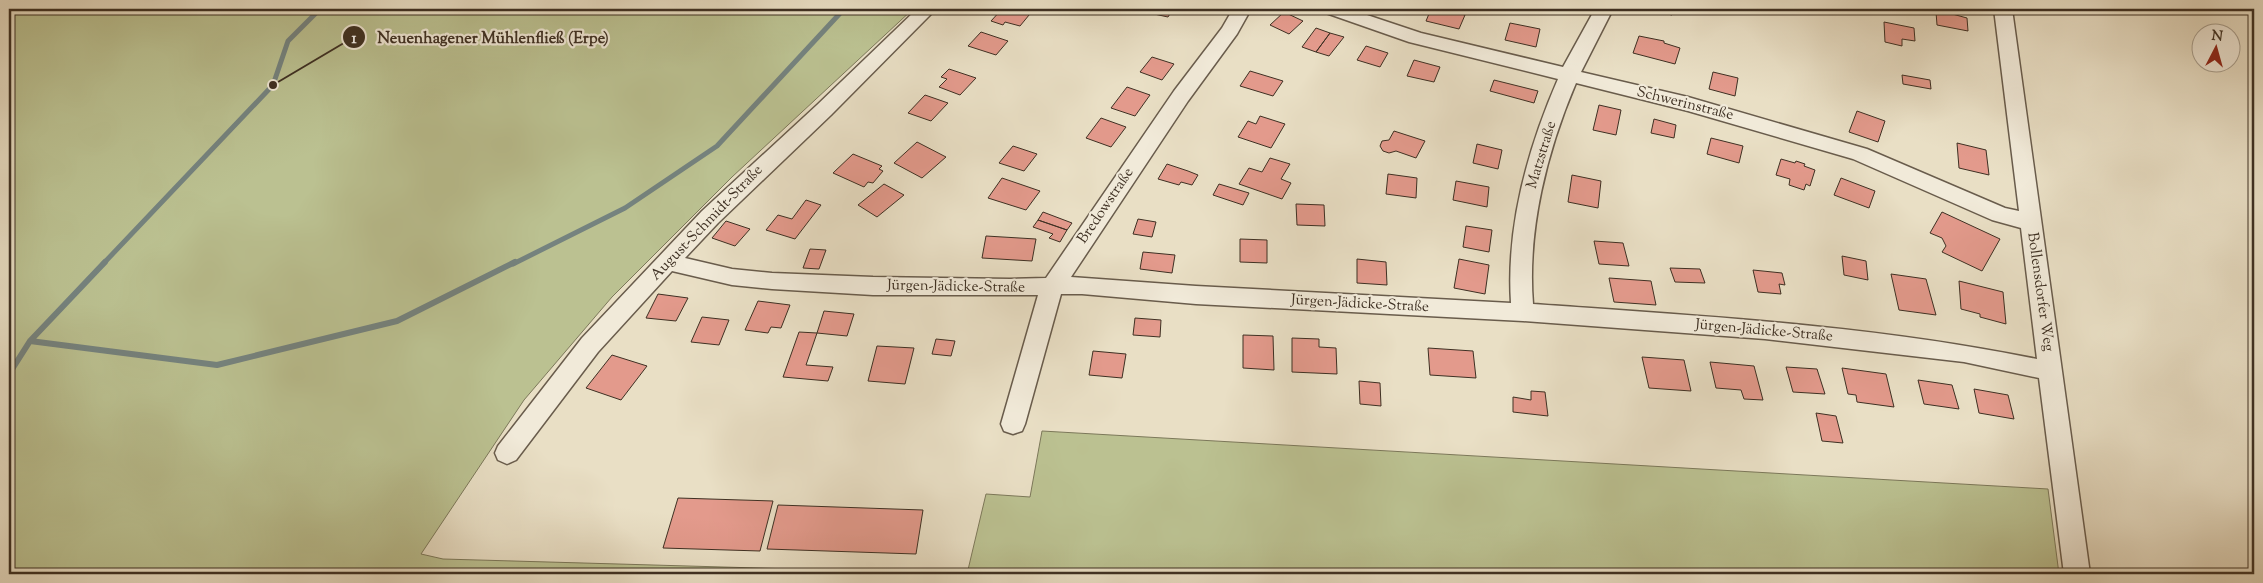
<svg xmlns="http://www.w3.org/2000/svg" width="2263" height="583" viewBox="0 0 2263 583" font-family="'Sorts Mill Goudy',serif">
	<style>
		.green { fill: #bbc191; stroke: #7c785a }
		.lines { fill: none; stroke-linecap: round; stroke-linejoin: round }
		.stream-far1 { stroke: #75837f; stroke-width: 5 }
		.stream { stroke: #75837f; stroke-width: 6 }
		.building { fill: #e39a8c; stroke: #3e3023 }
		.minor-casing { stroke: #695c4c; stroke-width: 3 }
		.minor { fill: #f1ead9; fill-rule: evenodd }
		.labels { text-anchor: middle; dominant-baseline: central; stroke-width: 4.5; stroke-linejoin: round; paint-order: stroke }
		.street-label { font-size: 15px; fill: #3e3023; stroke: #f1ead9 }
		.leader { fill: none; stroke: #3e3023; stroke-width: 2 }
		.callout-dot { fill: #3e3023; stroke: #f1ead9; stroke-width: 2 }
		.mark-label { font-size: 15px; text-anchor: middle; font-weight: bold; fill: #fff }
		.callout-label { font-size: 16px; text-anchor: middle; font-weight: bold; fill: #3e3023; stroke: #f1ead9; stroke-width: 4.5; stroke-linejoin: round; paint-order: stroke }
	</style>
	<rect width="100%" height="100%" fill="#e9dfc5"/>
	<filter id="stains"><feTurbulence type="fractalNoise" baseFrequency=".004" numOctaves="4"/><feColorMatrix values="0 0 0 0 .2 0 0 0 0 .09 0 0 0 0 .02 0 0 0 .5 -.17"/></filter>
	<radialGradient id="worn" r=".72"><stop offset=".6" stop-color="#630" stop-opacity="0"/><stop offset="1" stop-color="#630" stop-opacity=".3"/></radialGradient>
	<!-- green -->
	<path class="green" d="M9,9H913L732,177L612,297L524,400L421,554L443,559L967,574L986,494L1030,497L1042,431L2048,489L2059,574H9Z"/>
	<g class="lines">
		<!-- stream-far1 -->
		<path class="stream-far1" d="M103,264L273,85L288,41L320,9
			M513,264L625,208L717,146L844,9"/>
		<!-- stream -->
		<path class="stream" d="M30,341L217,365L397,321L515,262
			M9,374L30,341L105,262"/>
	</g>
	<!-- building -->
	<path class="building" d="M1002,9H1034L1020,26L1005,22L1003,25L991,21Z
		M1158,9H1173L1168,17L1154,14Z
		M1431,9H1442L1465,15L1459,29L1426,21Z
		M1645,9H1674L1672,15Z
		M1284,12L1303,21L1289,34L1270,25Z
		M1936,12L1945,14V12L1967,18L1968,31L1937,25Z
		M1884,22L1914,28L1915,41L1902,39V46L1885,42Z
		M1510,23L1540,29L1536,47L1505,40Z
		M1316,28L1330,33L1316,52L1302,47Z
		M981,32L1008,41L996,55L968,46Z
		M1330,33L1344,37L1329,56L1316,52Z
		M1639,36L1664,41V43L1680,48L1675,64L1633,53Z
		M1366,46L1388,53L1380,67L1357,60Z
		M1152,57L1174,64L1162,80L1140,72Z
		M1414,60L1440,67L1434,82L1407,76Z
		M949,69L976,78L960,95L939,87L947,79L941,77Z
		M1250,71L1283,81L1273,96L1240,86Z
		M1713,72L1738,78L1735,96L1709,89Z
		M1902,75L1930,80L1931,89L1903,84Z
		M1494,80L1538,91L1534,103L1490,91Z
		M1127,87L1150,95L1135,116L1111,108Z
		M925,95L948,103L931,121L908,113Z
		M1599,105L1621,110L1616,135L1593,130Z
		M1857,111L1885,121L1878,142L1849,132Z
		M1260,116L1285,124L1271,148L1238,137L1248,121L1256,124Z
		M1101,118L1126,127L1111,147L1086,138Z
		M1654,119L1676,125L1674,138L1651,133Z
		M1394,131L1425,141L1416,158L1396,151L1389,153L1383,151L1380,146L1382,141L1389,140Z
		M1711,138L1743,146L1739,163L1707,154Z
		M917,142L946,157L922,178L894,163Z
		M1957,143L1986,150L1989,175L1959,168Z
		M1477,144L1502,150L1498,169L1473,163Z
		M1013,146L1037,154L1024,171L999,163Z
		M853,154L882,166L879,169L883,171L873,183L868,182L864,187L833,173Z
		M1270,158L1290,164L1281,179L1291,183L1282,199L1239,184L1249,168L1262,172Z
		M1781,159L1795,163L1796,161L1805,164L1804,166L1815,170L1810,186L1806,184L1804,190L1789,185L1790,179L1776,175Z
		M1167,164L1188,171L1198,175L1192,185L1181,182L1179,185L1158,179Z
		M1388,174L1417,178L1416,198L1386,194Z
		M1572,175L1601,181L1598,208L1568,202Z
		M1002,178L1040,191L1026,210L988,198Z
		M1841,178L1875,191L1869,208L1834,195Z
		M1456,181L1489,187L1487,207L1453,200Z
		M884,184L904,195L877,217L858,205Z
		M1219,184L1249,193L1243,205L1213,195Z
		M806,200L821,205L795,239L766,230L778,215L792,219Z
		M1296,204L1324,205L1325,226L1297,225Z
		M1043,212L1072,223L1067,230L1038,220Z
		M1942,212L2000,239L1982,271L1942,252L1946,246L1942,238L1930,233Z
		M1138,219L1156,222L1152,237L1133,234Z
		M1038,220L1067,230L1060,242L1049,238L1053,234L1033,227Z
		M726,221L750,229L735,246L712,238Z
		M1466,226L1492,230L1489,252L1463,247Z
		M986,236L1036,239L1032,261L982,258Z
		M1240,239L1267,240V263L1240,262Z
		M1594,241L1623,243L1629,266L1599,264Z
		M810,249L826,250L819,269L803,268Z
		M1143,252L1175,255L1172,273L1140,269Z
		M1842,256L1866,261L1868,280L1844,275Z
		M1357,259L1386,262L1387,285L1357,283Z
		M1459,259L1489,265L1485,294L1454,288Z
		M1670,268L1700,269L1705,283L1675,282Z
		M1753,270L1782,273L1785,285L1779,284L1781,294L1758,292Z
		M1891,274L1926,279L1936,315L1899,310Z
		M1609,278L1651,281L1656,305L1614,302Z
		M1959,281L2003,292L2006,324L1980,317V314L1961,309Z
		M658,294L688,298L676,321L646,318Z
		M758,301L790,305L781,328L771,327L768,333L745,330Z
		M824,311L854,314L847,336L817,333Z
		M702,317L729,320L719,345L691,342Z
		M1135,318L1161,320L1160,337L1133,335Z
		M799,332L817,333L806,365L833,367L828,381L783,377Z
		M1243,335L1273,336L1274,370L1243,368Z
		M1292,338L1319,339V347L1336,348L1337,374L1292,372Z
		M936,339L955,341L951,356L932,354Z
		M877,346L914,348L905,384L868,381Z
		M1428,348L1473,351L1476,378L1430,375Z
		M1093,351L1126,354L1122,378L1089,375Z
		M612,355L647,366L621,400L586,388Z
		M1642,357L1684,360L1691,391L1649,388Z
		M1710,362L1754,366L1763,400L1744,399L1741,390L1716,388Z
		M1786,367L1817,369L1825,394L1793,392Z
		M1842,368L1886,374L1894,407L1857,402L1856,395L1848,394Z
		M1918,380L1952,385L1959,409L1924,404Z
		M1359,381L1380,383L1381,406L1360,404Z
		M1974,389L2008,395L2014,419L1979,413Z
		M1531,391L1545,392L1548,416L1513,412V397L1531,400Z
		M1816,413L1836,416L1843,443L1822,441Z
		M678,498L773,501L760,551L663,548Z
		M778,505L923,510L916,554L767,549Z"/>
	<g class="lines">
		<defs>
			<path id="minor" d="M917,9H936L831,115L718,223L685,258L732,269L772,273L873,277L1010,279L1046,278L1174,91L1222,28L1233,9H1251L1237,34L1188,101L1071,277L1196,286L1511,303C1506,226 1528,148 1558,79L1409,42L1326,13L1323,9H1349L1421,33L1563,67L1595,9H1613L1581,72L1688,97L1867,149L2005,208L2019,211L1994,9H2012L2090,574H2064L2039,378L1964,362L1765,339L1523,321L1196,304L1082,294H1061L1025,424L1022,431L1013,434L1004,431L1001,424L1038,295H873L772,289L732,285L672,271L598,352L516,460L507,464L498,460L495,453L498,446L582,338L702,211L817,105ZM1576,83L1688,111L1853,159L1992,220L2021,228L2037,359C1871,325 1702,316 1533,304C1527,230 1547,151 1576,83Z"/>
		</defs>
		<!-- minor casing -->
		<use href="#minor" class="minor-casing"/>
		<!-- minor -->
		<use href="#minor" class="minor"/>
	</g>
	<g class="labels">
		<!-- street labels -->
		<g class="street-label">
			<text transform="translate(1685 104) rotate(14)">Schwerinstraße</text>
			<text transform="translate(1542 155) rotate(-73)">Matzstraße</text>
			<text transform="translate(1106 206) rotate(-56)">Bredowstraße</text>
			<text transform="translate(707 223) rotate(-46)">August-Schmidt-Straße</text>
			<text transform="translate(956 287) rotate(1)">Jürgen-Jädicke-Straße</text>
			<text transform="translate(2040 292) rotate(82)">Bollensdorfer Weg</text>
			<text transform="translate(1360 304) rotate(3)">Jürgen-Jädicke-Straße</text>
			<text transform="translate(1764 331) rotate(5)">Jürgen-Jädicke-Straße</text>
		</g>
	</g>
	<!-- callouts -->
	<path class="leader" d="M273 85L354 37"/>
	<g class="callout-dot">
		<circle cx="273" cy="85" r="5"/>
		<circle cx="354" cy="37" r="12"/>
	</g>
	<g class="mark-label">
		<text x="354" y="43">1</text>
	</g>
	<g class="callout-label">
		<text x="493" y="43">Neuenhagener Mühlenfließ (Erpe)</text>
	</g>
	<!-- margin -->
	<rect width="2263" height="583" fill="none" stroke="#e9dfc5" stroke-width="30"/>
	<rect x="10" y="10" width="2243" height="563" fill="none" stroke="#3e3023" stroke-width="2.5"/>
	<rect x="15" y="15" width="2233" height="553" fill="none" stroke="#3e3023"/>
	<!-- north arrow -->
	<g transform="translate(2216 48) rotate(6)"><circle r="24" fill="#f1ead9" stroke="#a9a090"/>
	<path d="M0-4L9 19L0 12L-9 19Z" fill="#8f2418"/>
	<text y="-8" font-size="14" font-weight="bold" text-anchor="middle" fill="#3e3023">N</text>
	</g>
	<rect width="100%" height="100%" filter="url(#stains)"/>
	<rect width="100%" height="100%" fill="url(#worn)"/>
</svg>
